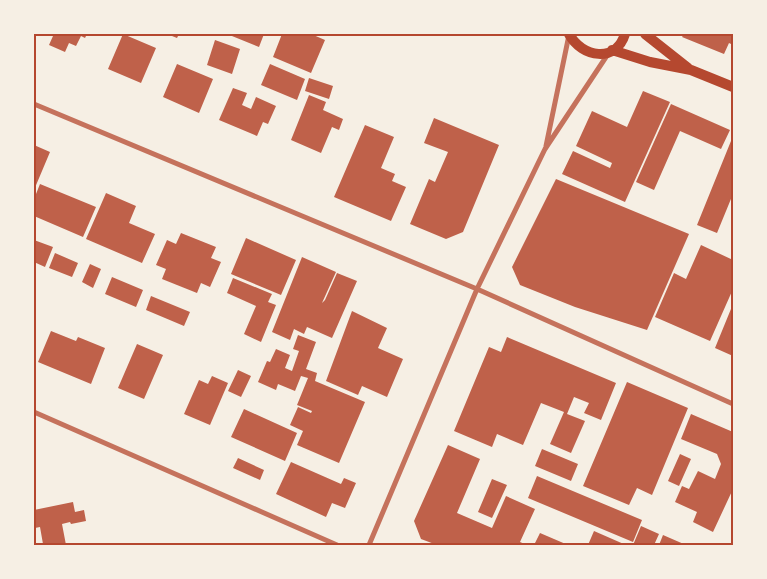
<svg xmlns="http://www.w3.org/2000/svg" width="767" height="579" viewBox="0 0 767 579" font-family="Poppins,sans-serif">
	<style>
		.building { fill: #bf614a }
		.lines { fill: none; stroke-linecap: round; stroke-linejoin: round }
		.minor { stroke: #c5725c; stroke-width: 5 }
		.secondary { stroke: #b5482f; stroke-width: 10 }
		.neatline { fill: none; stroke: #b5482f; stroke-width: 2 }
	</style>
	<rect width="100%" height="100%" fill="#f6efe4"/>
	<!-- building -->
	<path class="building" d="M47,34H87L85,38L81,36L76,46L69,43L65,52L49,45L53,36Z
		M123,34L156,48L141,83L108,69Z
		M167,34H179L177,38Z
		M227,34H264L259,47Z
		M282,34H311L325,40L311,73L273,57Z
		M684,34H733V45L729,43L724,54L682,37Z
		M215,40L240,49L232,74L207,65Z
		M177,64L213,79L199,113L163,97Z
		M270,64L305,79L297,100L261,85Z
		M309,78L333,86L329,99L305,91Z
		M233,88L247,93L242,105L251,109L256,97L276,106L268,124L263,122L257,136L219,120Z
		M643,91L670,102L625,202L562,174L573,151L610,168L612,163L576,146L592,111L627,127Z
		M309,95L326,102L323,110L343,119L339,130L332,127L321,153L291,140Z
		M671,104L730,130L721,149L680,131L654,190L636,182Z
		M434,118L499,145L463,232L446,239L410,224L429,179L435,182L448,152L424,143Z
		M365,125L394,137L381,168L395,174L392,181L406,187L391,221L334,197Z
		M733,136V194L717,233L697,225Z
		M34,145L50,152L34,190Z
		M556,179L689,234L647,330L575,307L520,285L512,267Z
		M40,184L96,207L83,237L34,216V199Z
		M106,193L136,206L129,223L155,234L142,263L86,239Z
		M181,233L216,247L211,258L221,262L210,287L201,283L197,293L162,279L166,269L156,265L167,240L176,244Z
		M246,238L296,260L281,295L231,274Z
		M34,240L53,247L45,267L34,262Z
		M701,245L733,260V289L710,341L655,317L674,273L686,279Z
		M55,253L78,263L72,277L49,268Z
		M302,257L336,272L322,303L325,300L337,273L357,281L332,338L307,327L304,334L294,329L290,340L272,332Z
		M90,264L101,269L93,288L82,282Z
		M112,277L143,290L136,307L105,294Z
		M233,278L272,294L268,302L276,305L261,342L244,334L256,306L227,293Z
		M151,296L190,312L184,326L146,310Z
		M733,304V356L715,348Z
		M352,311L387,328L378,348L403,359L387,397L362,386L358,395L326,381Z
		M51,331L76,341L78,337L105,348L91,384L38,362Z
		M298,335L316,342L306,369L317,373L315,381L365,402L339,463L297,445L303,431L290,425L298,407L311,413L312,411L297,405L308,378L301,376L295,391L278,384L276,390L258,382L267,361L270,362L276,349L290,355L285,368L292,371L299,351L293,349Z
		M507,337L616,383L601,420L584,413L589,403L574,397L567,414L585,421L571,453L550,444L564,412L541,403L523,445L497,434L492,447L454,431L489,347L501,352Z
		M137,344L163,355L144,399L118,388Z
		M238,370L251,376L241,397L228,391Z
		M212,376L228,383L210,425L184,414L199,380L208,384Z
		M627,382L688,408L652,495L637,488L629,505L583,486Z
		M244,409L297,433L285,461L231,437Z
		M691,414L733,432V489L713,532L693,522L697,512L675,502L682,486L689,489L698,471L715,479L721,464L717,454L681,439Z
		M448,445L480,459L457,513L492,528L506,496L535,509L520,542L527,545H437L421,539L414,521Z
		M542,449L578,464L571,481L535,466Z
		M680,454L691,459L679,486L668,481Z
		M238,458L264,470L260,480L233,468Z
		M291,462L341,484L344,478L356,483L345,508L332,503L326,517L276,494Z
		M537,476L642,520L633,542L528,498Z
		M492,479L507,485L492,518L478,512Z
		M73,502L75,512L84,510L86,521L71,524L70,522L62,524L66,545H49V543L43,544L40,527L35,528L36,533H34V510Z
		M641,526L659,534L654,545H633Z
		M594,531L626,545H588Z
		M540,533L568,545H534Z
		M663,535L686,545H659Z"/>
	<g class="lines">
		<!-- minor -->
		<path class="minor" d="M34,104L477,289L733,404
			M546,146L569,35
			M34,412L337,545
			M369,545L477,289L545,149L608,54"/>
		<!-- secondary -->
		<path class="secondary" d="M569,34C582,58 616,63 625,34
			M645,34L688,68
			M612,50L650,62L691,70L733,87"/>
	</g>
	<!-- border -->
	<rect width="767" height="579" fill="none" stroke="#f6efe4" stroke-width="70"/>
	<rect x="35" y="35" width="697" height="509" class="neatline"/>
</svg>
